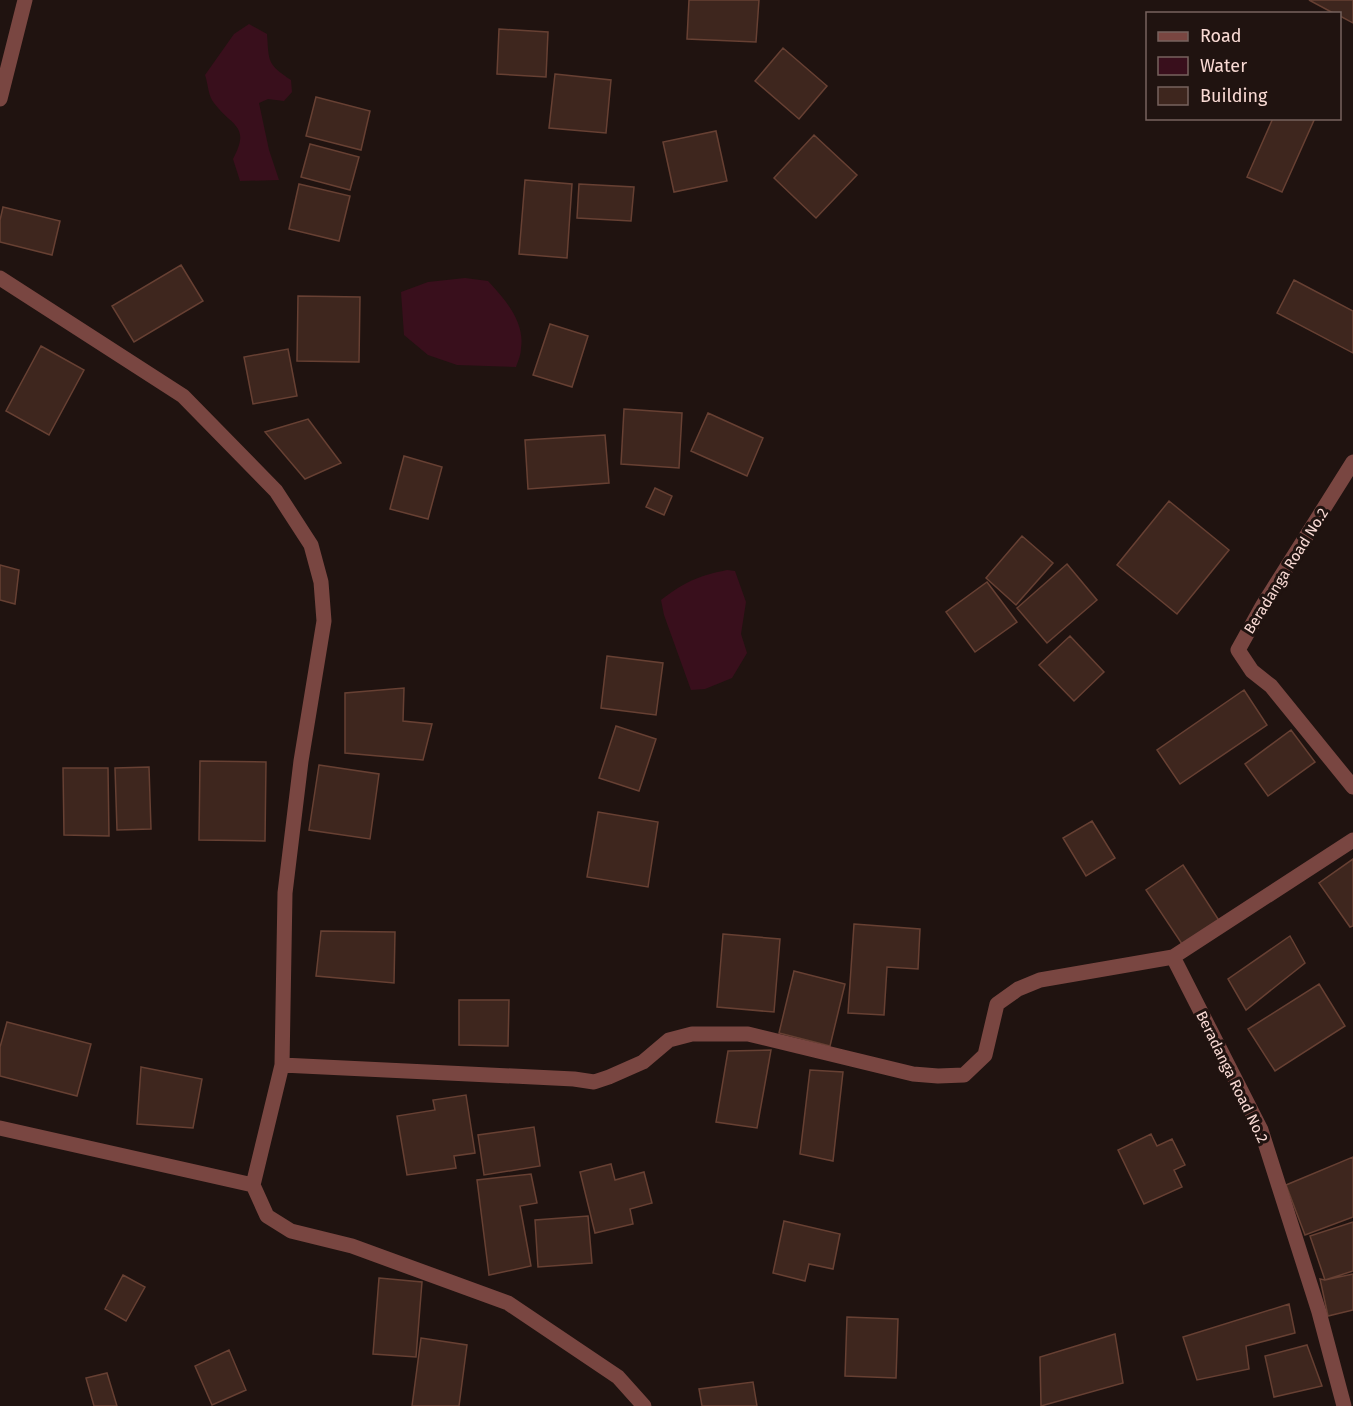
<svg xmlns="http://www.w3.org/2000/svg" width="1353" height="1406" viewBox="0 0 1353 1406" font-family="'Fira Sans',sans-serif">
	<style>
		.water { fill: #390f1c }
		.building { fill: #3e261e; stroke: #674033; stroke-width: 1.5 }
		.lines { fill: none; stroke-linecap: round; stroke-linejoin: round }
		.minor { stroke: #794641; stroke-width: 15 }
		.labels { text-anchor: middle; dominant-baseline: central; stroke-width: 6; stroke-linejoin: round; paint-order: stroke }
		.street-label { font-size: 15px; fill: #f9dad4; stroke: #201310 }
	</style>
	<rect width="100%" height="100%" fill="#201310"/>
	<!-- water -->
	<path class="water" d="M249,24L267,34C269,62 267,64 291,80L292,92L284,101L268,99L259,103L269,150L279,180L240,181L233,159C251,125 232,127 214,103C208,96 208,83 205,75L234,34Z
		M465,278L488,281C505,299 525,322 521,348C521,355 518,361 516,367L457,365L428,355L404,335L401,292L428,282Z
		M727,570L735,571L746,602L741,634L747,653L732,678L705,689L691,690L664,615L661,600C685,582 697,576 727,570Z"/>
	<!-- building -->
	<path class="building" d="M689,0H759L756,42L687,39Z
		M1309,0H1353V23L1340,16V14H1335Z
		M499,29L548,32L546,77L497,74Z
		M783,48L827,86L799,119L755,81Z
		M555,74L611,80L606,133L549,128Z
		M316,97L370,111L361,150L306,136Z
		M1273,118H1315L1282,192L1247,177Z
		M716,131L727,181L674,192L663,142Z
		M814,135L857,175L816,218L774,178Z
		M310,144L359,157L350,190L301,177Z
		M525,180L572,184L567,258L519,254Z
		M299,184L350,196L339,241L289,229Z
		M579,184L634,187L631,221L577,218Z
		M3,207L60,221L52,255L0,242V220Z
		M181,265L203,301L134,342L112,306Z
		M1294,280L1353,311V353L1277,313Z
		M298,296L360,297L359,362L297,361Z
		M550,324L588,336L572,387L533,375Z
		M41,346L84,370L49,435L6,411Z
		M288,349L297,396L253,404L244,357Z
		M624,409L682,413L679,468L621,464Z
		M708,413L763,438L747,476L691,451Z
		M308,419L341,463L305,479L265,432Z
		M605,435L609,483L528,489L525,440Z
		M404,456L442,467L428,519L390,509Z
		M655,488L672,496L664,515L646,507Z
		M1169,501L1229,550L1177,614L1117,565Z
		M1022,536L1053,563L1016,605L986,578Z
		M1067,564L1097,600L1047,643L1017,608Z
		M0,565L19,570L15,604L0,600Z
		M987,582L1017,622L975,652L946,612Z
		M1070,636L1104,672L1074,701L1039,665Z
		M607,656L663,663L656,715L601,708Z
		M404,688L403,721L432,724L423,760L345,753V693Z
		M1244,690L1267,725L1180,784L1157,750Z
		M616,726L656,739L639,791L599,778Z
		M1291,730L1315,762L1268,796L1245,764Z
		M200,761L266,762L265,841L199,840Z
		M319,765L379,774L370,839L309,830Z
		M149,767L151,829L117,830L115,768Z
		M63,768H108L109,836L64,835Z
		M598,812L658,822L648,887L587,877Z
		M1092,821L1115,858L1086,876L1063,838Z
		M1353,859V926L1350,927L1319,883Z
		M1183,865L1220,922L1184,947L1146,890Z
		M854,924L920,929L918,969L887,967L884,1015L848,1013Z
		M321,931L395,932L394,983L316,976Z
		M723,934L780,939L774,1012L717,1007Z
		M1290,936L1305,963L1246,1010L1228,979Z
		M794,971L845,984L830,1046L779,1033Z
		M1319,984L1345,1026L1275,1071L1248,1029Z
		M459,1000H509L508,1046L459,1045Z
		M7,1022L91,1044L77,1096L0,1076V1047Z
		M771,1050L757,1128L716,1122L728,1051Z
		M141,1067L202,1079L193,1128L137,1124Z
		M810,1070L843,1072L833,1161L800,1154Z
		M466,1095L475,1153L454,1156L456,1168L407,1175L397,1116L435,1110L433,1100Z
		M534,1127L540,1166L484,1175L478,1135Z
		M1151,1134L1157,1146L1172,1139L1185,1165L1174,1170L1182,1187L1144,1204L1118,1150Z
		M1353,1157V1217L1305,1235L1286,1185Z
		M611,1164L615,1180L644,1172L652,1203L630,1209L633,1224L595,1233L580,1172Z
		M531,1174L537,1203L520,1206L531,1266L489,1275L477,1180Z
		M588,1216L592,1263L538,1267L535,1220Z
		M784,1221L840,1234L833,1269L809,1264L805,1281L773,1273Z
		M1353,1222V1271L1325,1280L1310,1236Z
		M1353,1274V1310L1328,1316L1320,1279L1325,1280Z
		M123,1275L145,1287L126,1321L105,1309Z
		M379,1278L422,1282L416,1357L373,1354Z
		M1289,1304L1295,1333L1246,1346L1249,1369L1197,1380L1183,1337Z
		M847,1317L898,1319L896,1378L845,1376Z
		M1115,1334L1123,1383L1041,1406L1040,1357Z
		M421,1338L467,1345L459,1406H412Z
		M1307,1345L1322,1386L1274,1397L1265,1356Z
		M229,1350L246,1390L212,1405L195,1366Z
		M107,1373L117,1406H94L86,1378Z
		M753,1382L757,1406H702L699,1389Z"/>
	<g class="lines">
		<!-- minor -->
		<path class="minor" d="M0,99L25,0
			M0,278L183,396L276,491L311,545L321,582L324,621L301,761L285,893L282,1065L253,1185L267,1216L291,1231L352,1246L508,1303L618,1377L644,1406
			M1353,462L1263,605L1238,650L1252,671L1271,686L1353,787
			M282,1065L574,1079L594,1082L609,1077L643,1062L669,1040L692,1034H748L913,1074L938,1076L964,1075L985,1055L997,1004L1018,989L1040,980L1173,957
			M0,1128L253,1185
			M1344,1406L1319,1312L1261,1130L1173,957L1353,840"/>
	</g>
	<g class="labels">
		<!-- street labels -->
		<g class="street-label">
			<text transform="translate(1286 571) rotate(-58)">Beradanga Road No.2</text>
			<text transform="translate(1232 1077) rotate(64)">Beradanga Road No.2</text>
		</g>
	</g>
	<!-- legend -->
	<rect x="1146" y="12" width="195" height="108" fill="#201310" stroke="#77635e" stroke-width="1.5"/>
	<rect x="1158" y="32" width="30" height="9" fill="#794641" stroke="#77635e" stroke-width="1.5"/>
	<text x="1200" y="42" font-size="18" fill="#f9dad4">Road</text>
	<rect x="1158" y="57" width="30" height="18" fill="#390f1c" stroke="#77635e" stroke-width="1.5"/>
	<text x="1200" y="72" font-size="18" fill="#f9dad4">Water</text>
	<rect x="1158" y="87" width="30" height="18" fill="#3e261e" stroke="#77635e" stroke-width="1.5"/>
	<text x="1200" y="102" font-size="18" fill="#f9dad4">Building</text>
</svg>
